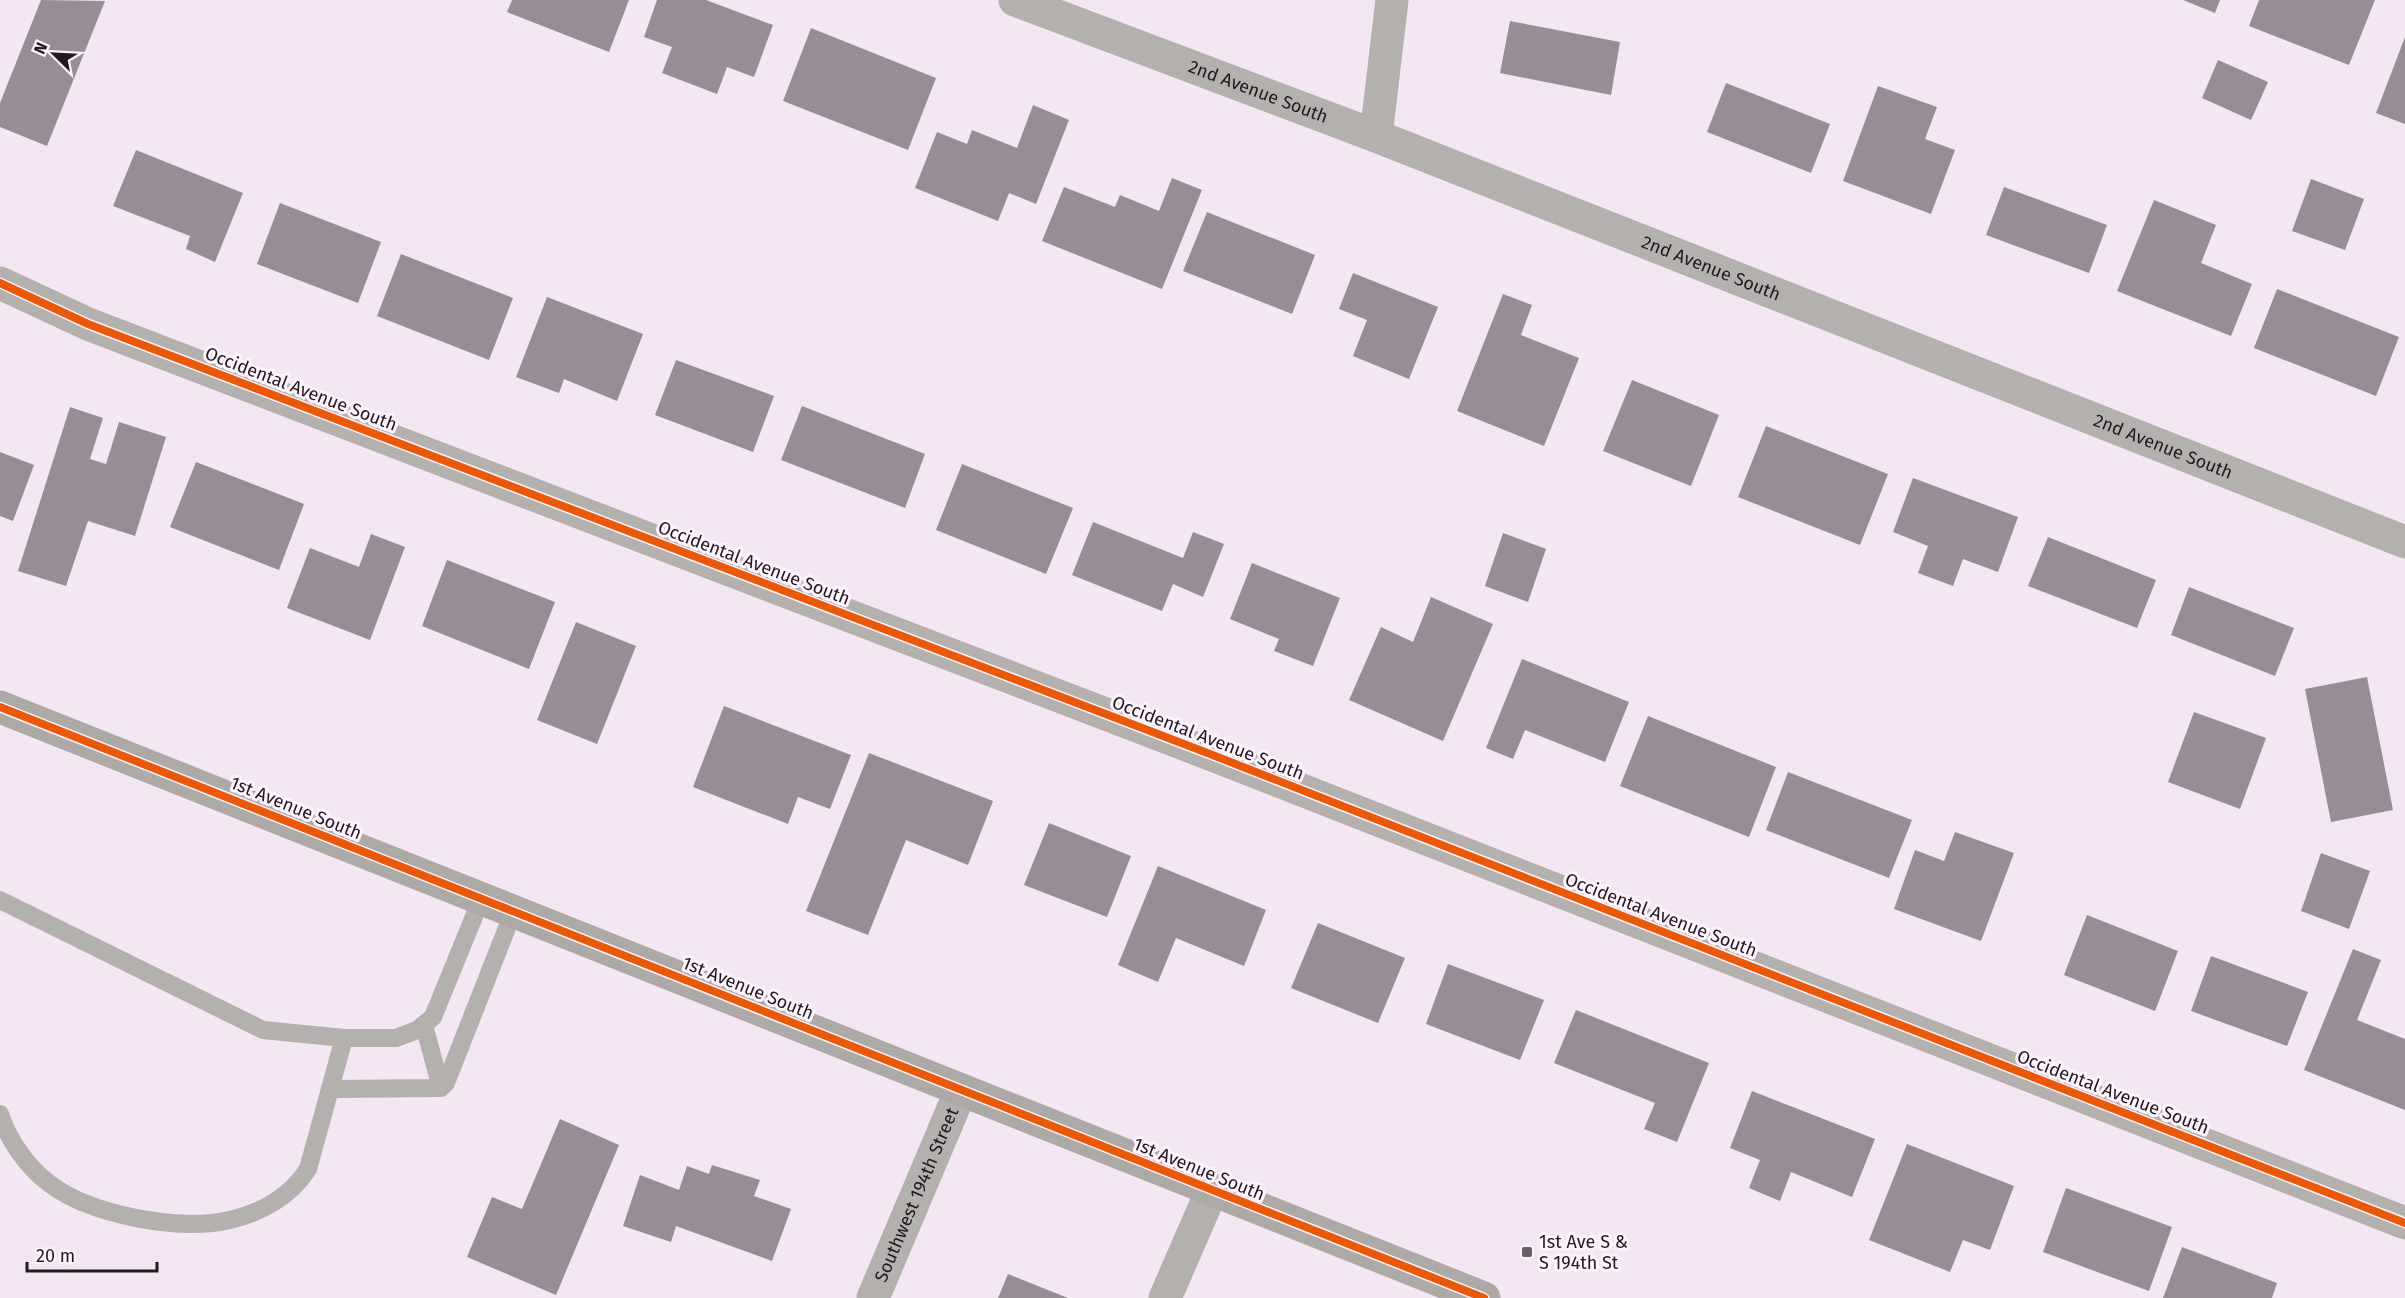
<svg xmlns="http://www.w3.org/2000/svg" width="2405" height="1298" viewBox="0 0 2405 1298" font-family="'Fira Sans',sans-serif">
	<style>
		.building { fill: #988d96 }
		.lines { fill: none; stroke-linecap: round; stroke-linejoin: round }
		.lane { stroke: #b3b0ae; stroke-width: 18 }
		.street { stroke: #b3b0ae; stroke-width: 33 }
		.primary { stroke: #ada9a7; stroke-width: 33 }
		.cycleway-casing { stroke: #fdf3fc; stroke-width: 11 }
		.cycleway { stroke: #e8590c; stroke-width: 8 }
		.poi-dot { fill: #6b606a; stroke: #fdf3fc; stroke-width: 2 }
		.labels { text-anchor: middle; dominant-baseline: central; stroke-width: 6; stroke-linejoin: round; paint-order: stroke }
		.street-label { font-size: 18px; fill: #211820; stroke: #fdf3fc }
		.poi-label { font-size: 18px; fill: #211820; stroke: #fdf3fc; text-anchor: start }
	</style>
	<rect width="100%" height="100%" fill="#f4e6f2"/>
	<!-- building -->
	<path class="building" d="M41,0L105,1L47,146L0,127V103Z
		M512,0H629L609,52L507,12Z
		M657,0H706L773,25L754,77L727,67L717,94L662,73L672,47L644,37Z
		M2183,0H2220L2215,13Z
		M2259,0H2375L2349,65L2249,26Z
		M1510,21L1620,42L1611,95L1500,73Z
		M811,28L936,78L908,150L783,101Z
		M2405,37V124L2376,113Z
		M2218,60L2268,82L2251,120L2202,98Z
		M1726,83L1830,124L1811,173L1707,132Z
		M1878,86L1937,107L1925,139L1955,150L1931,214L1843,181Z
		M1033,105L1069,120L1036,204L1009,193L998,221L915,188L937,132L967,144L972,130L1017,148Z
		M136,150L243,193L215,262L186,249L190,236L113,206Z
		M1172,178L1202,190L1162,289L1042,241L1064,187L1115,207L1120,195L1159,211Z
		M2311,179L2364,199L2345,250L2292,231Z
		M2004,187L2107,225L2089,273L1986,235Z
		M2154,200L2216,225L2201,263L2252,284L2231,336L2117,291Z
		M280,203L381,242L358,303L257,264Z
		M1207,212L1315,255L1292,314L1183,271Z
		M401,254L513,298L489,360L377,316Z
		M1353,273L1438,307L1409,379L1353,356L1367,320L1339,309Z
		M2277,289L2399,337L2376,396L2254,348Z
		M1503,294L1532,305L1521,335L1579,358L1544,446L1457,411Z
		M547,297L643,334L617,401L564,379L559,393L516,377Z
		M676,360L774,396L753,452L655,415Z
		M1632,380L1719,415L1691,486L1603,451Z
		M802,406L925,454L905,508L781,460Z
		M70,407L103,418L90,459L106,464L119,422L166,437L135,536L88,521L66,586L18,571Z
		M1766,426L1888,474L1860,545L1738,497Z
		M0,452L34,465L13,521L0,516Z
		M196,462L304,504L279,570L170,527Z
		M962,464L1073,508L1046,574L936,530Z
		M1913,478L2018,517L1998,572L1963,559L1953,586L1918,573L1928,546L1893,532Z
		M1093,522L1183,558L1193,532L1224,544L1203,597L1173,584L1162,611L1072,575Z
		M1503,533L1546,549L1528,602L1485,586Z
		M371,534L405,547L370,640L287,608L310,548L359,567Z
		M2048,537L2156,580L2137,628L2028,586Z
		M447,560L555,602L529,669L422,626Z
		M1252,563L1340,598L1313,666L1274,651L1279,639L1230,619Z
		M2189,587L2294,628L2275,676L2171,635Z
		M1431,597L1493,624L1443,741L1349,700L1381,627L1413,642Z
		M576,622L636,646L597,744L537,720Z
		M1522,659L1629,702L1605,762L1525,730L1513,759L1486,748Z
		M2367,677L2393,810L2331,822L2305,689Z
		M724,706L851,755L830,809L798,797L788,824L693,787Z
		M2194,712L2266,738L2240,809L2168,782Z
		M1648,716L1776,767L1749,837L1620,786Z
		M869,753L993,801L968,865L906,840L868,935L806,911Z
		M1788,772L1912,820L1889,878L1766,830Z
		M1049,823L1131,856L1107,917L1024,885Z
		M1955,832L2014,853L1981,941L1894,909L1915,850L1944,861Z
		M2321,853L2370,871L2349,929L2301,911Z
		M1158,866L1266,910L1244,966L1176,938L1158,982L1118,965Z
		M2087,915L2178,951L2155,1011L2064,975Z
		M1318,923L1405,958L1378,1023L1291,988Z
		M2353,949L2381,960L2357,1020L2405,1039V1110L2304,1070Z
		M2211,956L2308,992L2287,1046L2191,1011Z
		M1448,964L1544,1000L1520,1060L1426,1024Z
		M1576,1010L1709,1063L1677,1142L1644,1129L1655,1103L1554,1063Z
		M1752,1091L1875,1139L1852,1197L1791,1172L1780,1201L1749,1188L1760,1160L1730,1148Z
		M560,1119L619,1145L556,1295L467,1257L492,1197L522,1209Z
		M1907,1144L2014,1186L1990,1250L1963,1240L1950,1272L1869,1240Z
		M712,1165L760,1180L754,1196L791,1209L772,1261L676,1226L671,1242L623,1226L640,1175L679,1190L687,1166L709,1174Z
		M2066,1188L2172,1227L2149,1291L2043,1252Z
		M2182,1247L2277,1283L2272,1298H2163Z
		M1008,1274L1068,1298H998Z"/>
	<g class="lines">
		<!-- lane -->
		<path class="lane" d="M0,900L263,1030L344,1038H396L417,1030L433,1017L482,897
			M424,1025L441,1088
			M331,1089L441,1088L446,1083L514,910
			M0,1114C8,1140 28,1168 50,1184C91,1215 180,1232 230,1220C261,1213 291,1196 308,1169L344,1038"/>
		<!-- street -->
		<g class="street">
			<path id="s1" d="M1015,0L1376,136L2405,542"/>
			<path d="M1376,136L1392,0"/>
			<path d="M0,283L88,324L1210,754L2405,1223"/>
			<path id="s2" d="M873,1298L961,1090"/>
			<path d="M1165,1298L1212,1190"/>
		</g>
		<!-- primary -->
		<path class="primary" d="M0,707L1484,1298"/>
		<defs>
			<path id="cycleway" d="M0,283L88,324L1210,754L2405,1223
				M0,707L1484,1298"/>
		</defs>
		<!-- cycleway casing -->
		<use href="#cycleway" class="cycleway-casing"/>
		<!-- cycleway -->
		<use href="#cycleway" class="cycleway"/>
	</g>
	<!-- markers -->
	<rect class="poi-dot" x="1521" y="1246" width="12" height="12" rx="3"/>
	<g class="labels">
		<!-- street labels -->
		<g class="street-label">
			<text stroke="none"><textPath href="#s1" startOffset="260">2nd Avenue South</textPath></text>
			<text stroke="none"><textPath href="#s1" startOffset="746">2nd Avenue South</textPath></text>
			<text transform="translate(301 389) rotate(21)">Occidental Avenue South</text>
			<text stroke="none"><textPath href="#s1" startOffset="1232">2nd Avenue South</textPath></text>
			<text transform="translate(754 563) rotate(21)">Occidental Avenue South</text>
			<text transform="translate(1208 738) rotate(21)">Occidental Avenue South</text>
			<text transform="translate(296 808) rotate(22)">1st Avenue South</text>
			<text transform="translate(1661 915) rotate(21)">Occidental Avenue South</text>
			<text transform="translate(748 988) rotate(22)">1st Avenue South</text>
			<text transform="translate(2113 1092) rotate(21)">Occidental Avenue South</text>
			<text transform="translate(1199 1169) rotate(22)">1st Avenue South</text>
			<text stroke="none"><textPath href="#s2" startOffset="112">Southwest 194th Street</textPath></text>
		</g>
		<!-- poi labels -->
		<g class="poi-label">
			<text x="1539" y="1242">1st Ave S &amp;<tspan x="1539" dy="21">S 194th St</tspan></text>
		</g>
	</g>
	<!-- north arrow -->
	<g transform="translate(54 54) rotate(294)" stroke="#fdf3fc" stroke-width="4.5" paint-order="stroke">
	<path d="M0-4.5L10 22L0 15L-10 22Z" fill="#211820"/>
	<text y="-9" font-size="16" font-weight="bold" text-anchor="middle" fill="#211820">N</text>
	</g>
	<!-- scale -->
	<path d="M27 1262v9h130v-9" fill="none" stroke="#211820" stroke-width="3"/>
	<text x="36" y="1262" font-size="18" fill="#211820" stroke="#fdf3fc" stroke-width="4.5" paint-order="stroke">20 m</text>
</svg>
